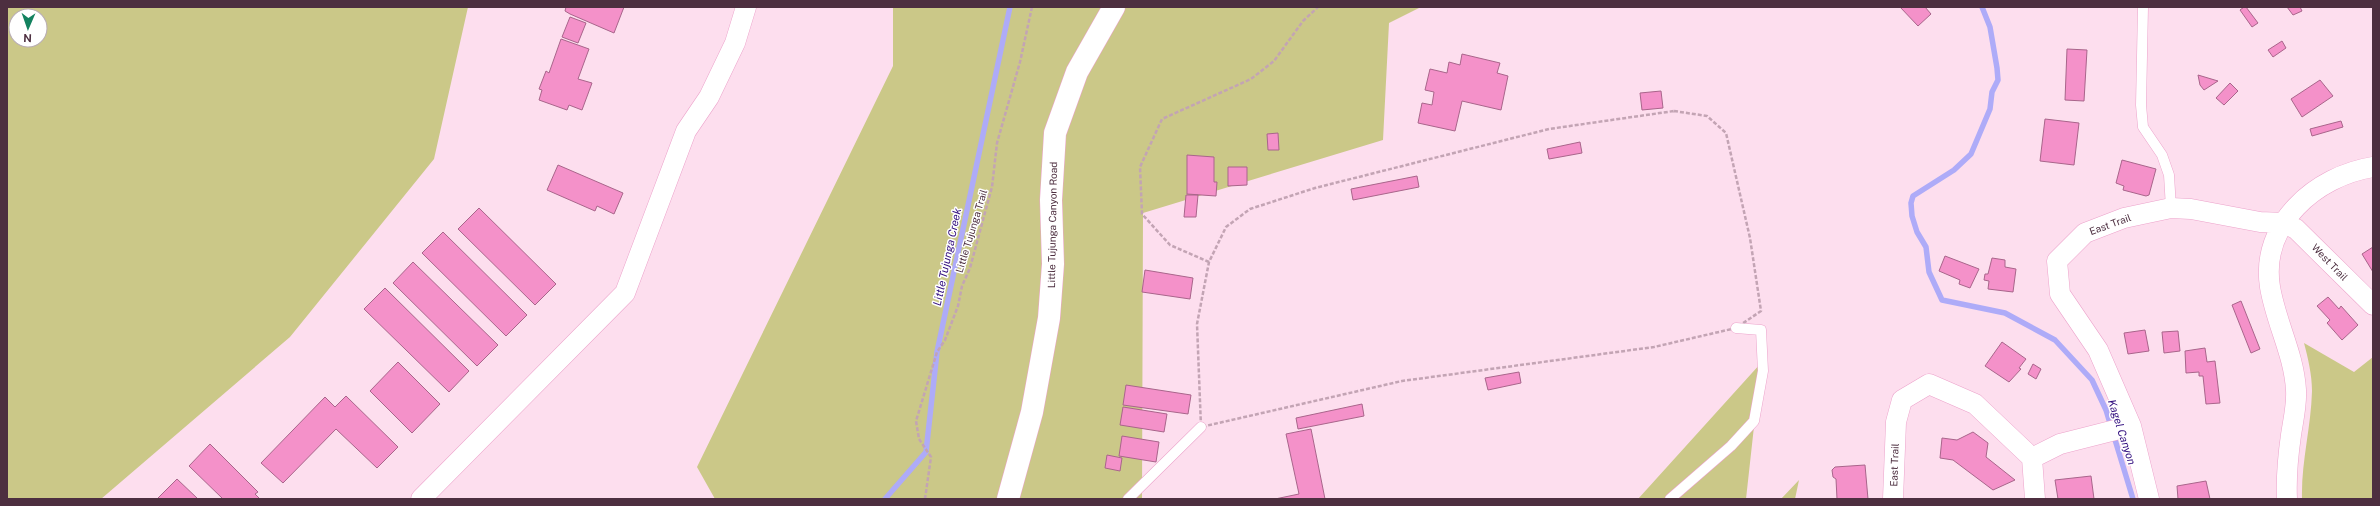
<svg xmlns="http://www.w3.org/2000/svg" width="2380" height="506" viewBox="0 0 2380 506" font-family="'Public Sans',sans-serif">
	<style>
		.green { fill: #cbc888; fill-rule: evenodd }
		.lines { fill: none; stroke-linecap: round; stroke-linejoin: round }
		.stream { stroke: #aeabf8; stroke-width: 5.5 }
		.building { fill: #f491c9; stroke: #a9658b }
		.lane-casing { stroke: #eca3cb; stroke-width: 11 }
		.street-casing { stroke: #eca3cb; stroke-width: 21 }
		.secondary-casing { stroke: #eca3cb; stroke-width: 23 }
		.path { stroke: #c3a4b4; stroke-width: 2.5; stroke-dasharray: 4 2; stroke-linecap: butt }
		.lane { stroke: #fff; stroke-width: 10 }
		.street { stroke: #fff; stroke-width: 20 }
		.secondary { stroke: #fff; stroke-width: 22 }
		.labels { text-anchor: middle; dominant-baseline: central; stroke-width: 3; stroke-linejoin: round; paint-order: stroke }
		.street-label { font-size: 10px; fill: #4d2f40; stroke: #fff }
		.water-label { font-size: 11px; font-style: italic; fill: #2f0b7d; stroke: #fff }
	</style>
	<rect width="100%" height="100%" fill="#fddeee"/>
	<!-- green -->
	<path class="green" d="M7,7H468L434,159L290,337L101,499H7ZM16,16H40V40H16Z
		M893,7H1421L1389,23L1383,140L1143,213L1142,499H715L697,467L893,66Z
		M2304,343L2354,372L2373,357V499H2302C2301,463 2311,428 2312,391C2312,375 2308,358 2304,343Z
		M1761,363L1746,499H1638Z
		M1799,480L1795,499H1781Z"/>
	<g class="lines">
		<!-- stream -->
		<path class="stream" d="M1982,7L1990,27L1997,68L1998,80L1992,92L1990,109L1971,154L1954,170L1913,196L1911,203L1912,216L1917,232L1926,247L1929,272L1942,300L2005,313L2055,340L2092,380L2106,410L2133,499
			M885,499L926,452L937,352L1010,7"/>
	</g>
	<!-- building -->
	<path class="building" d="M566,7H624L614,33L570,14L565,11Z
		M1900,7H1925L1931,14L1918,26Z
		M2244,7H2246L2258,23L2252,27L2240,10Z
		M2287,7H2300L2302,11L2293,15Z
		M570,17L586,23L578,43L562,37Z
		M561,39L589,49L578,79L592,83L582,110L569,105L567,110L539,100L542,90L539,89L546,71L549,73Z
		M2282,41L2286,48L2273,57L2268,50Z
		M2067,49L2087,50L2084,101L2065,100Z
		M1462,54L1500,63L1497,73L1508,76L1501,110L1462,101L1455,131L1418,123L1422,103L1432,105L1434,92L1425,90L1430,69L1447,73L1449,62L1460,65Z
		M2198,75L2218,81L2204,90L2200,85Z
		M2320,80L2333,96L2302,117L2291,99Z
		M2230,83L2238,91L2224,105L2216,98Z
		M1661,91L1663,108L1642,110L1640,93Z
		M2045,119L2079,123L2074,165L2040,161Z
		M2341,121L2343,127L2312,136L2310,129Z
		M1278,133L1279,150H1268L1267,134Z
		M1580,142L1582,153L1549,159L1547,149Z
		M1187,155L1214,157V182H1217L1216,196L1187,194Z
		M2122,160L2156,169L2149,195L2146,196L2123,190L2124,186L2116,183Z
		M558,165L623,193L614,214L597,206L595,211L547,190Z
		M1228,167H1247V185L1228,186Z
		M1417,176L1419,187L1353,200L1351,189Z
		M1186,195H1198L1196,217H1184Z
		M479,208L556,284L535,305L458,229Z
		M443,232L527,315L506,336L422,253Z
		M2373,247V272L2362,254Z
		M1945,256L1979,269L1970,288L1959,284L1960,280L1939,271Z
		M1992,258L2005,260V267L2016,269L2013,292L1988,289L1989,281L1984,280L1985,274H1988Z
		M413,262L498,345L477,366L393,283Z
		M1145,270L1193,278L1190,299L1142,292Z
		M385,288L469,371L449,392L364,309Z
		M2328,297L2339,309L2341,306L2358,325L2342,340L2327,323L2330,320L2317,306Z
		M2241,301L2260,349L2251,353L2232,305Z
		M2145,330L2149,351L2128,354L2124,333Z
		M2178,331L2180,351L2164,353L2162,332Z
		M2002,342L2026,359L2019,368L2021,369L2009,382L1985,366Z
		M2205,348L2207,362L2215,361L2220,403L2206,404L2203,376H2199V372L2186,373L2185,351Z
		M398,362L440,404L412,433L370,391Z
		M2033,364L2041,369L2036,379L2028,374Z
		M1519,372L1521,383L1488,390L1485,378Z
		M1126,385L1191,395L1188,414L1123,405Z
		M346,396L398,447L377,468L336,429L283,483L261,463L325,397L335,407Z
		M1362,404L1364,416L1298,429L1296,418Z
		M1123,407L1167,414L1164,432L1120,425Z
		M1311,429L1325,499H1275L1299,494L1286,434Z
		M1973,432L1988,443L1986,457L2015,480L1993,490L1953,460L1940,458L1942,438L1957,440Z
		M1122,436L1159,442L1156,462L1119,456Z
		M210,444L258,492L255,494L260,499H223L189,466Z
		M1107,455L1122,458L1120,471L1105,468Z
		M1865,465L1868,499H1837L1836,479L1833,477L1832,470L1835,467Z
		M2091,476L2094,499H2058L2055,480Z
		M177,479L198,499H157Z
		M2206,481L2210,499H2178L2177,486Z"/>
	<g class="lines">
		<defs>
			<path id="lane" d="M2143,7L2141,105L2143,127L2162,155L2169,175L2171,208
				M1128,499L1201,427
				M1670,499L1731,446L1754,421L1763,371L1761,330L1736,328"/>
			<path id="street" d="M2032,458L2060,444L2131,426
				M2032,458L2035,499
				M421,499L625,293L686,131L709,97L735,43L746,7
				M1893,499L1896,422L1902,400L1929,384L1975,404L2032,458
				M2149,499L2131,426L2098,350L2060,294L2057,261L2085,233L2124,218L2171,208L2191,209L2260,222L2284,223L2296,229L2373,305
				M2287,499C2286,478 2288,456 2291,435C2293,421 2297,405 2296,390C2294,354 2276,323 2270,287C2260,224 2316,176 2373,167"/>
			<path id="secondary" d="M1008,499L1032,412L1049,318L1053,264L1051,200L1055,133L1077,72L1114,7"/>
		</defs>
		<!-- lane casing -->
		<use href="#lane" class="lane-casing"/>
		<!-- street casing -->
		<use href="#street" class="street-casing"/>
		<!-- secondary casing -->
		<use href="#secondary" class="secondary-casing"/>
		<!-- path -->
		<path class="path" d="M1674,111L1707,116L1726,133L1750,238L1761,311L1736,328L1654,347L1402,381L1201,427L1197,324L1209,262L1226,227L1250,209L1315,188L1549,129Z
			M1209,262L1170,245L1142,214L1140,167L1162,119L1251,79L1274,61L1303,21L1318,7
			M925,499L931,457L919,439L916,421L937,352L945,340L958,306L962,286L970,268L983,220L992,187L997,143L1020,62L1032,7"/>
		<!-- lane -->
		<use href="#lane" class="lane"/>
		<!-- street -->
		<use href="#street" class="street"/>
		<!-- secondary -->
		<use href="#secondary" class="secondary"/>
	</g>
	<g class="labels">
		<!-- street labels -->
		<g class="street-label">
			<text transform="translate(2110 224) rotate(-20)">East Trail</text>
			<text transform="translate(1052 225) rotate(-89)">Little Tujunga Canyon Road</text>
			<text transform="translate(971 231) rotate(-73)">Little Tujunga Trail</text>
			<text transform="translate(2330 262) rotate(46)">West Trail</text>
			<text transform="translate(1894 465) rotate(-88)">East Trail</text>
		</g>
		<!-- water labels -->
		<g class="water-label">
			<text transform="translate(947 257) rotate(-78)">Little Tujunga Creek</text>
			<text transform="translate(2122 432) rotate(72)">Kagel Canyon</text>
		</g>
	</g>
	<!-- border -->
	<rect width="2380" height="506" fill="none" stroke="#4d2f40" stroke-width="16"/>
	<!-- north arrow -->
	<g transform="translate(28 28) rotate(182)"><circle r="19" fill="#ffffff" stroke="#b8acb3"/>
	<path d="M0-3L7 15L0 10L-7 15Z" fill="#13825f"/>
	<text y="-6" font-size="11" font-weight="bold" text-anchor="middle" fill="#4d2f40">N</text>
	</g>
</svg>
